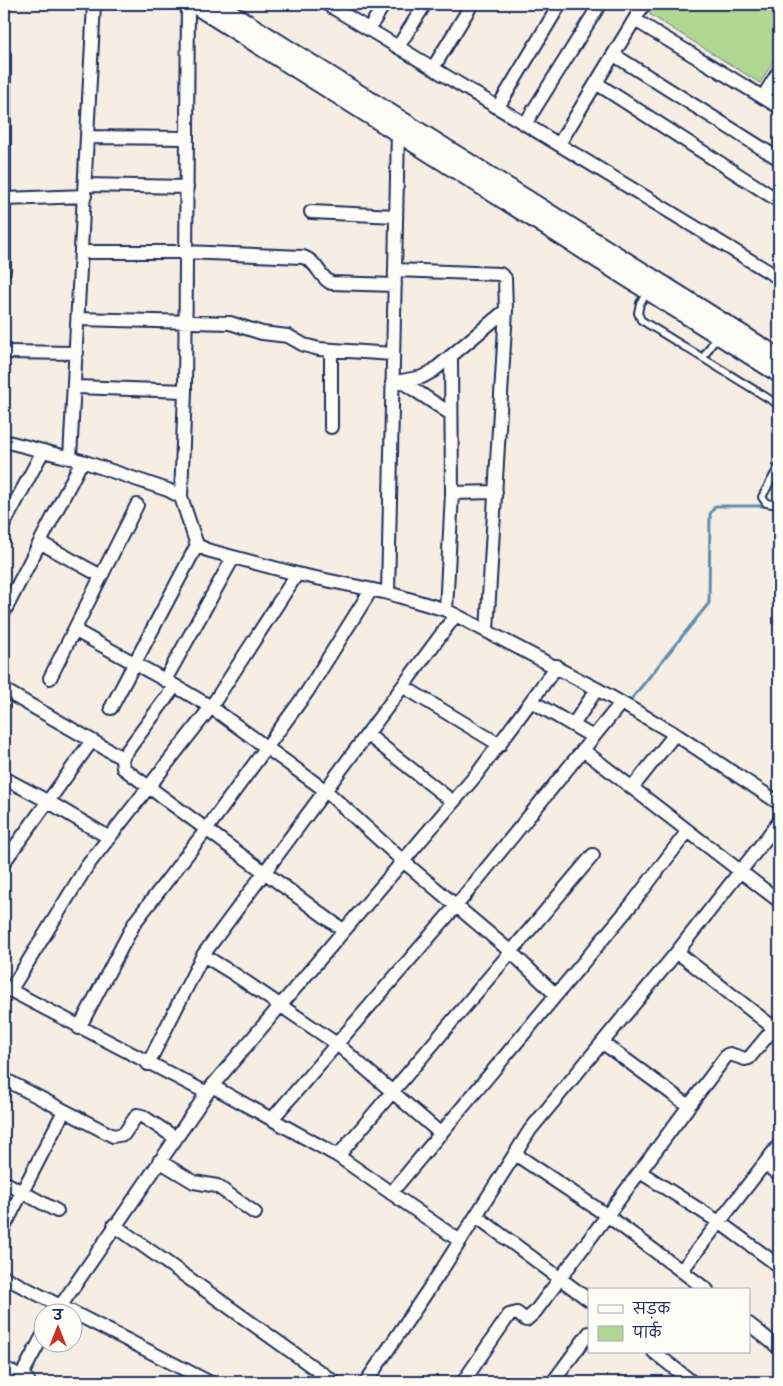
<svg xmlns="http://www.w3.org/2000/svg" width="783" height="1386" viewBox="0 0 783 1386" font-family="'Architects Daughter','Playpen Sans Deva',sans-serif">
	<style>
		.green { fill: #b1d793; stroke: #668378 }
		.lines { fill: none; stroke-linecap: round; stroke-linejoin: round }
		.stream { stroke: #5e8eb3; stroke-width: 3 }
		.service-casing { stroke: #1b2f5e; stroke-width: 10 }
		.minor-casing { stroke: #1b2f5e; stroke-width: 16 }
		.tertiary-casing { stroke: #1b2f5e; stroke-width: 20 }
		.secondary-casing { stroke: #1b2f5e; stroke-width: 21 }
		.service { stroke: #fdfcf7; stroke-width: 6 }
		.minor { stroke: #fdfcf7; stroke-width: 12 }
		.tertiary { stroke: #fdfcf7; stroke-width: 16 }
		.secondary { stroke: #fdfcf7; stroke-width: 18 }
	</style>
	<rect width="100%" height="100%" fill="#f7eee3"/>
	<filter id="ink" filterUnits="userSpaceOnUse"><feTurbulence type="fractalNoise" baseFrequency=".02" numOctaves="2"/><feDisplacementMap in="SourceGraphic" scale="10" xChannelSelector="R" yChannelSelector="G"/><feConvolveMatrix kernelMatrix="1 2 1 2 8 2 1 2 1" color-interpolation-filters="sRGB"/></filter>
	<g filter="url(#ink)">
		<!-- green -->
		<path class="green" d="M655,4H779V52L760,83L649,14Z"/>
		<g class="lines">
			<!-- stream -->
			<path class="stream" d="M629,702L709,603L710,514L715,506H769"/>
			<defs>
				<path id="service" d="M648,292L640,303L638,313L641,320L779,405
					M703,358L717,336
					M779,466L762,497L766,503L779,505"/>
				<path id="minor" d="M327,4L779,278
					M635,20L779,107
					M369,29L384,4
					M398,47L425,4
					M4,55V271
					M614,55L779,159
					M433,68L472,4
					M596,83L779,201
					M763,97L779,71
					M498,107L560,4
					M525,124L600,4
					M88,137L187,138
					M559,144L644,4
					M85,185L187,187
					M5,199L85,196
					M311,212L396,216
					M82,252H186L303,257C317,261 319,277 331,283L395,285
					M395,270L500,274L505,278L506,310L487,631
					M78,319L230,323L262,333L288,336L304,345L319,349L393,354
					M4,352L77,353
					M401,381L451,414
					M392,383L422,377L433,371L506,310
					M76,387L185,391
					M331,427V350
					M4,441L82,461L168,490L181,497L197,545L207,550L297,574L388,593L446,610L597,689L675,734L779,803
					M70,458L94,4
					M452,493L496,492
					M181,497L185,391L188,4
					M4,524L43,451
					M41,543L101,576
					M388,593L398,131
					M446,610L452,493L451,356
					M4,612L82,461
					M74,630L165,680L211,707L326,791L403,861L511,952L556,995
					M50,678L137,505
					M165,680L233,558
					M175,686L122,758L123,768L343,930
					M404,687L500,745
					M4,690L122,758
					M533,702L593,737
					M111,708L197,545
					M573,725L597,689
					M368,735L453,802
					M583,750L779,901
					M4,778L49,802L108,837
					M632,788L675,734
					M4,862L91,742
					M677,952L774,1028
					M203,955L234,974L337,1044L441,1134
					M4,987L207,1093
					M10,991L87,866L211,707L297,574
					M79,1028L135,922L206,830L307,692L371,590
					M603,1043L689,1106
					M148,1064L203,955L455,616
					M4,1079L113,1136L124,1134L137,1115L142,1116L176,1138
					M212,1086L338,1156L460,1241
					M272,1119L456,906L621,703
					M515,1154L608,1216L707,1290
					M338,1156L593,855
					M159,1161L194,1182L217,1186L255,1213
					M765,1164L779,1175
					M640,1172L719,1222L779,1266
					M4,1182L57,1211
					M391,1193L632,904L687,832
					M476,1216L589,1300
					M114,1225L334,1382
					M4,1227L64,1111
					M682,1270L779,1145
					M4,1277L209,1382
					M55,1314L212,1086L477,774L557,666
					M749,1324L779,1348
					M654,1352L692,1382
					M18,1382L42,1337
					M366,1382L443,1268L530,1130L677,952L779,822
					M463,1382L509,1315L517,1313L526,1320L535,1312L727,1055L730,1054L745,1059L749,1058L779,1022
					M553,1382L589,1333"/>
				<path id="tertiary" d="M193,4L779,374
					M217,4L779,357"/>
				<path id="secondary" d="M4,1371L26,1382"/>
			</defs>
			<!-- service casing -->
			<use href="#service" class="service-casing"/>
			<!-- minor casing -->
			<use href="#minor" class="minor-casing"/>
			<!-- tertiary casing -->
			<use href="#tertiary" class="tertiary-casing"/>
			<!-- secondary casing -->
			<use href="#secondary" class="secondary-casing"/>
			<!-- service -->
			<use href="#service" class="service"/>
			<!-- minor -->
			<use href="#minor" class="minor"/>
			<!-- tertiary -->
			<use href="#tertiary" class="tertiary"/>
			<!-- secondary -->
			<use href="#secondary" class="secondary"/>
		</g>
	</g>
	<!-- margin -->
	<rect width="783" height="1386" fill="none" stroke="#fdfcf7" stroke-width="20"/>
	<rect x="10" y="10" width="763" height="1366" fill="none" stroke="#1b2f5e" stroke-width="2" filter="url(#ink)"/>
	<!-- legend -->
	<rect x="588" y="1288" width="162" height="65" fill="#fdfcf7" stroke="#a3aaba"/>
	<rect x="598" y="1305" width="25" height="8" fill="#fdfcf7" stroke="#a3aaba"/>
	<text x="633" y="1314" font-size="15" fill="#1b2f5e">सड़क</text>
	<rect x="598" y="1326" width="25" height="15" fill="#b1d793" stroke="#a3aaba"/>
	<text x="633" y="1338" font-size="15" fill="#1b2f5e">पार्क</text>
	<!-- north arrow -->
	<g transform="translate(58 1328)"><circle r="24" fill="#fdfcf7" stroke="#a3aaba"/>
	<path d="M0-4L9 19L0 12L-9 19Z" fill="#c8321e"/>
	<text y="-8" font-size="14" font-weight="bold" text-anchor="middle" fill="#1b2f5e">उ</text>
	</g>
</svg>
